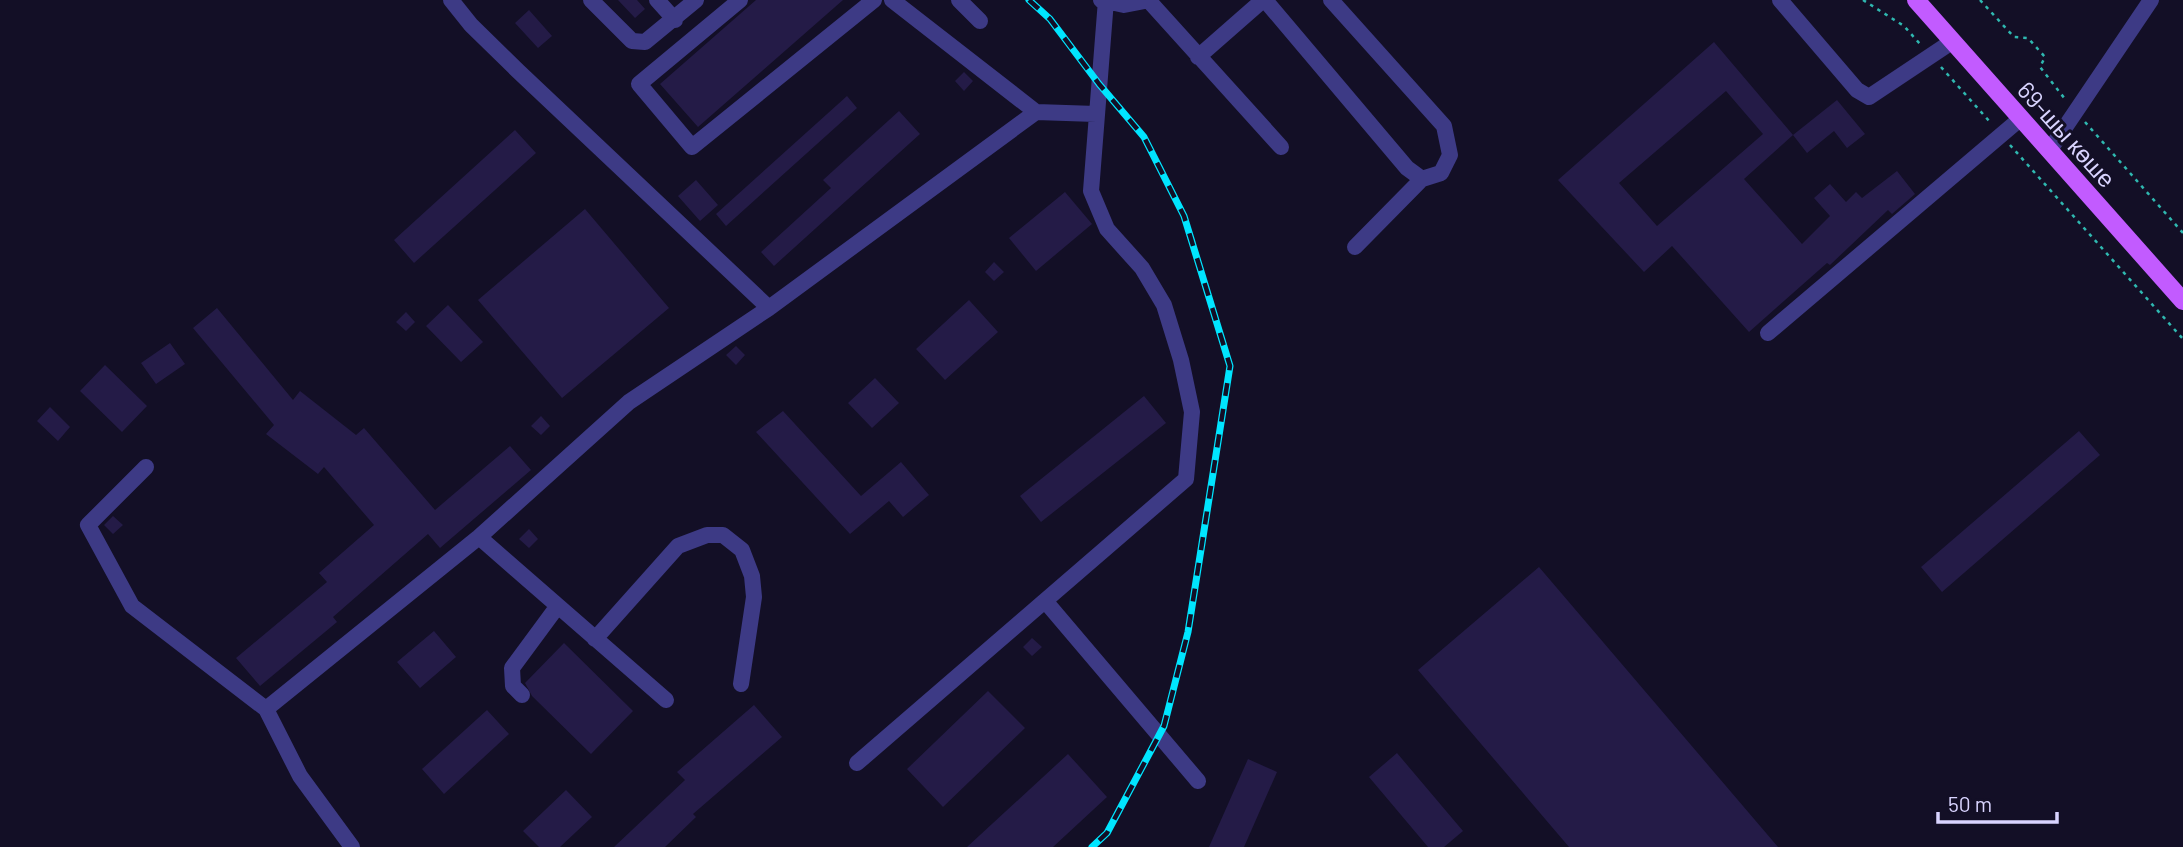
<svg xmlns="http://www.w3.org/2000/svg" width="2183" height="847" viewBox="0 0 2183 847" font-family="Barlow,sans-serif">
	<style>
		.building { fill: #241b47; fill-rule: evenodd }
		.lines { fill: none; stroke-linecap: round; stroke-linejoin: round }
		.path { stroke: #2fb8b0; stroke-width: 2.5; stroke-dasharray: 3.5 5; stroke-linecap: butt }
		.minor { stroke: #3d3a85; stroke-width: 16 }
		.major { stroke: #c25bff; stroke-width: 18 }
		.rail-casing { stroke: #00e5ff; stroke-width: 7 }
		.rail { stroke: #130f26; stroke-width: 4.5; stroke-dasharray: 13; stroke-linecap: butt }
		.labels { text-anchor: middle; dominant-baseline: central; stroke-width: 6; stroke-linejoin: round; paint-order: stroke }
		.street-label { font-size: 24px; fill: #d9d4ff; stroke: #130f26 }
	</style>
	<rect width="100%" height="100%" fill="#130f26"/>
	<!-- building -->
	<path class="building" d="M618,0H637L645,9L635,18Z
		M756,0H843L698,127L660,84Z
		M529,10L552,36L538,48L515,23Z
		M1714,42L1793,135L1744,179L1802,244L1830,216L1814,198L1830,184L1846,202L1856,192L1862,198L1897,171L1915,194L1892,214L1888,210L1830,265L1827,263L1749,332L1672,246L1644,272L1558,180ZM1726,91L1763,134L1657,226L1619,183Z
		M964,72L973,81L964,91L955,81Z
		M847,96L857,108L726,226L716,214Z
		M1837,100L1865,134L1847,148L1834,131L1807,153L1793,135Z
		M899,111L920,134L774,266L761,252L831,188L823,180Z
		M515,130L536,153L414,263L394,240Z
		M696,180L718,205L700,221L678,196Z
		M1065,192L1092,224L1036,271L1009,238Z
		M585,209L669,308L562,398L478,300Z
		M994,262L1004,272L994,281L985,272Z
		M969,300L998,332L945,380L916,349Z
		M448,305L483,342L461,362L426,326Z
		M217,308L293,400L300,391L356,435L364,428L435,510L510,446L531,470L440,548L428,534L333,617L337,622L260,686L236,658L327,582L319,573L374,525L324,467L318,474L266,434L274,425L193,328Z
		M406,312L415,322L406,331L396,322Z
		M170,343L185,364L156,384L141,363Z
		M736,346L745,355L736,365L726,355Z
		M105,365L147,406L122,432L80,391Z
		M875,378L899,403L872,428L848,403Z
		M1144,396L1166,423L1041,522L1020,496Z
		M50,407L70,427L58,441L37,421Z
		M783,411L861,496L901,462L929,495L903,517L889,501L850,534L756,432Z
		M541,416L550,426L541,435L531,426Z
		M2079,431L2100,455L1942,592L1921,567Z
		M113,516L123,525L113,534L104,525Z
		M529,529L538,539L529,548L519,539Z
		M1539,567L1778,847H1569L1418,670Z
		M434,631L456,657L420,688L397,662Z
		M1032,638L1042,647L1032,656L1023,647Z
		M564,643L633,711L591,754L532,696L525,683Z
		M988,691L1025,728L943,807L907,769Z
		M754,705L782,737L693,814L696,817L665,847H614L685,780L677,772Z
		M487,710L509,734L444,794L422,769Z
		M1397,753L1463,831L1444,847H1428L1369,777Z
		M1068,754L1107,797L1053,847H967Z
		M1248,759L1277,772L1244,847H1209Z
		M566,790L592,817L560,847H539L523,831Z"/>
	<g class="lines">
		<!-- path -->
		<path class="path" d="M1863,0L1904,26L1920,44
			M1980,0L2014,37L2028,38L2045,57L2040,67L2065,99
			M1941,67L1990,122
			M2085,122L2183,233
			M2010,145L2183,339"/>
		<!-- minor -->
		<path class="minor" d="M451,0L471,25L518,71L769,308
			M591,0L632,41L645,42L696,0
			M657,0L675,20
			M740,0L639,84L692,147L874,0
			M892,0L1036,112
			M959,0L980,21
			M1101,0L1124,5L1150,0
			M1265,0L1407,168L1422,179L1441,173L1450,155L1444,126L1331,0
			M1780,0L1857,90L1869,97L1953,41
			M1149,1L1281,147
			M1198,57L1263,0
			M2049,151L2151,0
			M1355,247L1422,179
			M1768,333L2020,119
			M146,467L88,525L132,606L266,709L300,776L352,847
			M479,537L666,700
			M1046,602L1198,781
			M595,639L678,546L707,535H723L742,550L752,576L754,597L741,684
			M522,695L513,686L512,668L557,607
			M266,709L479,537L629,402L769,308L1036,112L1096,114
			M857,763L1186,479L1192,412L1181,360L1164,305L1142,268L1107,229L1091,191L1106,0"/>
		<!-- major -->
		<path class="major" d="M1916,0L2183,301"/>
		<defs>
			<path id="rail" d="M1029,0L1050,19L1099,84L1144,137L1184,216L1230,366L1188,632L1164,726L1107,833L1092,847"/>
		</defs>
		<!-- rail casing -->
		<use href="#rail" class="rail-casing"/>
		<!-- rail -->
		<use href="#rail" class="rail"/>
	</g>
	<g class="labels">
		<!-- street labels -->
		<g class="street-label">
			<text transform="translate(2067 134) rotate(48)">69-шы көше</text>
		</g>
	</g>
	<!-- scale -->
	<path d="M1938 812v10h119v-10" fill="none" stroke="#d9d4ff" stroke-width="3.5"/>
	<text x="1948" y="812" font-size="21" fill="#d9d4ff" stroke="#130f26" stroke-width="5" paint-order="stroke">50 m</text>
</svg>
